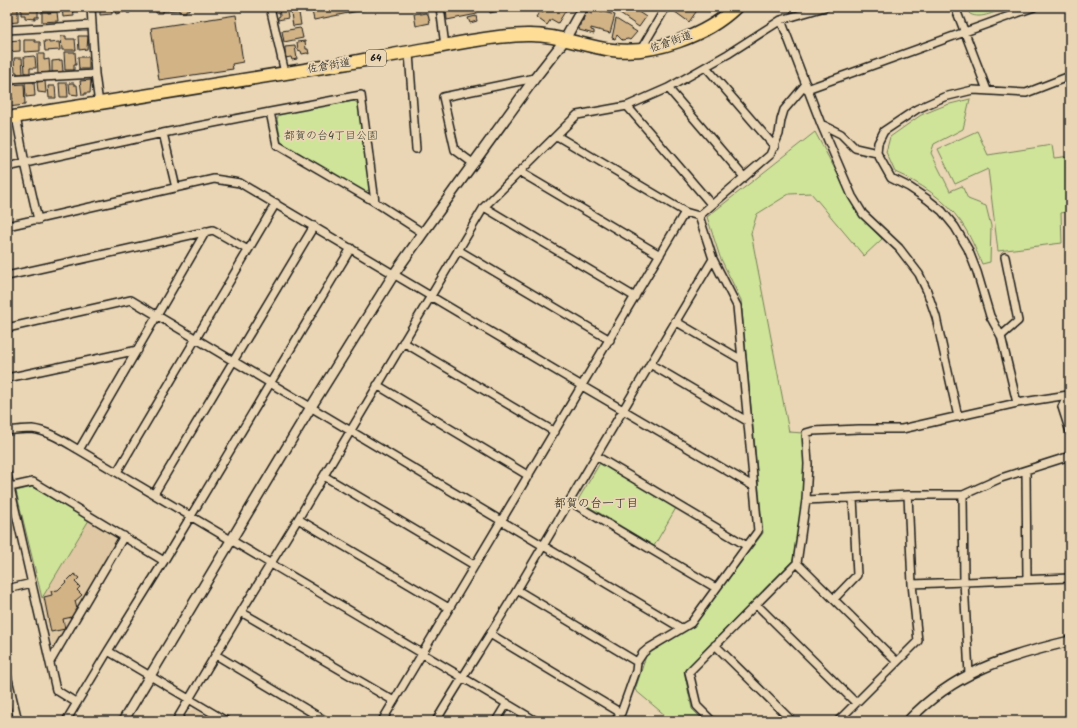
<svg xmlns="http://www.w3.org/2000/svg" width="1077" height="728" viewBox="0 0 1077 728" font-family="Kalam,'Klee One',sans-serif">
	<style>
		.built { fill: #dfc8a3 }
		.green { fill: #cfe499; stroke: #76805a }
		.building { fill: #d2b386; stroke: #1c1c1c }
		.lines { fill: none; stroke-linecap: round; stroke-linejoin: round }
		.minor-casing { stroke: #1c1c1c; stroke-width: 10 }
		.tertiary-casing { stroke: #1c1c1c; stroke-width: 12 }
		.primary-casing { stroke: #1c1c1c; stroke-width: 15 }
		.minor { stroke: #ead6b4; stroke-width: 7 }
		.tertiary { stroke: #ead6b4; stroke-width: 9 }
		.primary { stroke: #fedd96; stroke-width: 12 }
		.labels { text-anchor: middle; dominant-baseline: central; stroke-width: 4; stroke-linejoin: round; paint-order: stroke }
		.shield { fill: #ead6b4; stroke: #5a544a; stroke-width: 1 }
		.shield-label { font-size: 10px; font-weight: bold; fill: #1c1c1c }
		.street-label { font-size: 11px; fill: #1c1c1c; stroke: #ead6b4 }
		.park-label { font-size: 11px; fill: #404435; stroke: #ead6b4 }
		.neighbourhood-label { font-size: 12px; fill: #1c1c1c; stroke: #ead6b4 }
	</style>
	<rect width="100%" height="100%" fill="#ead6b4"/>
	<filter id="ink" filterUnits="userSpaceOnUse"><feTurbulence type="fractalNoise" baseFrequency=".025" numOctaves="2"/><feDisplacementMap in="SourceGraphic" scale="8" xChannelSelector="R" yChannelSelector="G"/><feConvolveMatrix kernelMatrix="1 2 1 2 8 2 1 2 1" color-interpolation-filters="sRGB"/></filter>
	<g filter="url(#ink)">
		<!-- built -->
		<path class="built" d="M89,520L116,536L118,543L58,646L52,645L42,598Z
			M195,709L214,721H183L189,711Z"/>
		<!-- green -->
		<path class="green" d="M963,7H1007C997,11 981,20 970,14C968,12 965,9 963,7Z
			M970,99L963,129L934,144L931,153L950,191L962,186L968,199L986,206L991,226L990,262L982,264C976,250 970,235 961,222C945,199 920,183 895,172L886,152L890,137L921,115L946,105Z
			M354,101L360,105L371,189L364,192L281,142L277,119L280,113Z
			M977,131L988,155L1052,145L1054,158L1070,156V211L1061,213L1062,243L998,251L988,169L955,184L938,149Z
			M815,132L859,214L882,239L864,256L811,193L789,194L757,214L751,233L789,432L803,433L804,463L803,499L793,560L684,671L692,709L704,721H672L635,690L646,656L656,649L693,626L763,533L741,300L720,257L707,217Z
			M600,463L676,508L654,546L578,500Z
			M32,487L89,520L42,598L16,491Z"/>
		<!-- building -->
		<path class="building" d="M21,7H38V17H35V19L25,18V15H21Z
			M62,7H73L74,16L63,17Z
			M97,7H107V9H112V14L100,15V10H97Z
			M118,7H129L130,13H127V11L116,14L115,10Z
			M152,7H189V10H186V12H179V10L163,11V13H156V11H152Z
			M279,7H286L288,18L278,20V17L280,16Z
			M290,7H298L301,25L293,26Z
			M311,7H378L314,20Z
			M446,7H475L477,14L447,20Z
			M489,7H506V9L490,13Z
			M542,7H566L564,9L566,10L558,23L551,19L547,25L536,17L540,11L543,13L545,9Z
			M624,7H631L646,17L639,27L620,14Z
			M673,7H696L698,9L689,22L671,9Z
			M7,9H18V22L7,23Z
			M593,9L615,15L610,33L591,28V30L594,31V34L579,30L581,20L583,21L585,12L592,14Z
			M42,11H48V13L57,12L58,21L42,22Z
			M420,13V14L426,13V14H428L430,23L416,26L414,14Z
			M236,15L243,62L232,64L233,69L159,80L151,28Z
			M476,16L477,21L470,23L468,18Z
			M616,19L637,32L630,40L628,39L622,40L617,35L615,39L612,38Z
			M300,28L301,29L303,38L284,42L282,31Z
			M61,36H66V39H75L76,50H62Z
			M78,36H88L87,49L79,50Z
			M20,40V51L7,52V41Z
			M24,40H35V42H40V51L24,52Z
			M44,41H49V43L59,42L60,50L45,51Z
			M305,41L306,49H308L309,54L307,53L302,54L301,51L298,50L297,42Z
			M295,46L297,59L292,60L291,57L285,58V47Z
			M64,52H75L76,65H74V70H65Z
			M37,54H44V60L49,59L50,72L38,74Z
			M34,56L35,57L36,68H30V73H25L24,57Z
			M7,57L8,60H11L9,75H7Z
			M78,57H89V69H79Z
			M14,58H22L23,74H17V72H15Z
			M62,60L63,72H52V61Z
			M91,80L90,93H85V95H82L80,81Z
			M45,81L46,93L38,92L37,82Z
			M25,82H34L35,96L26,97Z
			M59,83H67L68,97H60Z
			M69,83H74V85H77L78,95L70,94Z
			M24,84L25,105L8,107L13,98H10L9,85Z
			M48,86H55L56,98H49Z
			M74,574L79,578L75,582L80,587L77,590L82,595L75,601L77,609L72,617L63,619L65,629L51,632L44,597L52,595L51,591L58,590Z"/>
		<g class="lines">
			<defs>
				<path id="minor" d="M91,7L95,74L99,104
					M270,7L285,73
					M440,7L445,46
					M955,7L987,90
					M781,20L821,124L852,196L863,214L899,248L919,274L927,291L936,317L958,417
					M7,30L92,25
					M640,51L666,7
					M409,53L416,149
					M706,67L775,147
					M7,79L95,74
					M668,88L744,177
					M807,89L1034,7
					M627,106L711,204
					M270,112L361,95L375,202
					M16,117L25,163L38,220
					M821,124L841,134L855,148L877,153L878,143L884,131L917,109L944,97L973,90L1026,93L1070,76
					M163,133L176,188
					M557,136L685,212L699,216L713,259L737,306L758,531L691,623L649,648L643,653L637,662L636,671L621,713L615,721
					M877,153L891,178L909,187L927,199L942,211L955,227L968,249L977,272L990,316L1001,336L1017,403
					M474,164L455,150L443,97L535,78
					M7,167L163,133L270,112L277,145L375,202L423,233
					M520,172L660,255
					M484,207L635,297
					M699,216L770,155L779,134L781,120L784,110L806,84
					M7,226L214,179L240,183L582,386L753,486
					M458,250L610,340
					M7,276L213,230L248,250
					M675,321L742,360
					M7,328L131,300L681,628
					M1001,336L1018,321L1005,257
					M403,342L555,432
					M650,364L747,421
					M7,378L138,350
					M377,385L529,476
					M7,431C15,430 24,429 32,429C49,431 65,442 79,450L536,721
					M79,450L206,231
					M596,456L747,546
					M1026,471L1027,579
					M117,472L276,203
					M7,474L56,690L77,703
					M324,476L474,565
					M10,487L33,482L164,561
					M154,494L314,226
					M963,495L964,582L969,674
					M806,500L908,495H963L1001,478L1070,456
					M569,501L716,588
					M298,519L449,608
					M797,563L897,662
					M912,584L1070,578
					M7,589L32,583
					M517,590L637,662
					M834,599L857,575L853,498
					M756,604L856,703
					M241,612L394,701
					M490,634L621,713
					M715,645L792,721
					M108,651L226,721
					M216,655L326,721
					M50,662L124,536
					M7,675L18,721
					M66,721L108,651L164,561L351,248
					M176,721L241,612L298,519L484,207L577,115L627,106L668,88L728,54L781,20L825,7
					M382,721L685,212
					M436,721C462,677 491,634 517,590C582,479 647,369 713,259
					M496,721L507,703
					M712,721L697,706L689,672L797,563L806,500L808,464L806,433L813,431L859,429H902L1017,403L1068,395L1062,407L1070,432
					M838,721L918,641L912,584L908,495"/>
				<path id="tertiary" d="M123,721L311,407L394,274L423,233L535,78L564,41L583,7
					M908,721C954,672 1007,656 1070,641"/>
				<path id="primary" d="M7,118C121,99 235,82 348,63C374,58 400,54 426,49C460,43 493,36 527,35C555,34 583,46 612,50C653,55 706,36 736,7"/>
			</defs>
			<!-- minor casing -->
			<use href="#minor" class="minor-casing"/>
			<!-- tertiary casing -->
			<use href="#tertiary" class="tertiary-casing"/>
			<!-- primary casing -->
			<use href="#primary" class="primary-casing"/>
			<!-- minor -->
			<use href="#minor" class="minor"/>
			<!-- tertiary -->
			<use href="#tertiary" class="tertiary"/>
			<!-- primary -->
			<use href="#primary" class="primary"/>
		</g>
	</g>
	<g class="labels">
		<!-- shield labels -->
		<rect class="shield" x="366" y="50" width="20" height="16" rx="3"/>
		<g class="shield-label">
			<text x="376" y="58">64</text>
		</g>
		<!-- street labels -->
		<g class="street-label">
			<text transform="translate(671 42) rotate(-19)">佐倉街道</text>
			<text transform="translate(329 66) rotate(-9)">佐倉街道</text>
		</g>
		<!-- park labels -->
		<g class="park-label">
			<text x="331" y="136">都賀の台4丁目公園</text>
		</g>
		<!-- neighbourhood labels -->
		<g class="neighbourhood-label">
			<text x="596" y="503">都賀の台一丁目</text>
		</g>
	</g>
	<!-- margin -->
	<rect width="1077" height="728" fill="none" stroke="#ead6b4" stroke-width="24"/>
	<rect x="12" y="12" width="1053" height="704" fill="none" stroke="#1c1c1c" stroke-width="1.5" filter="url(#ink)"/>
</svg>
